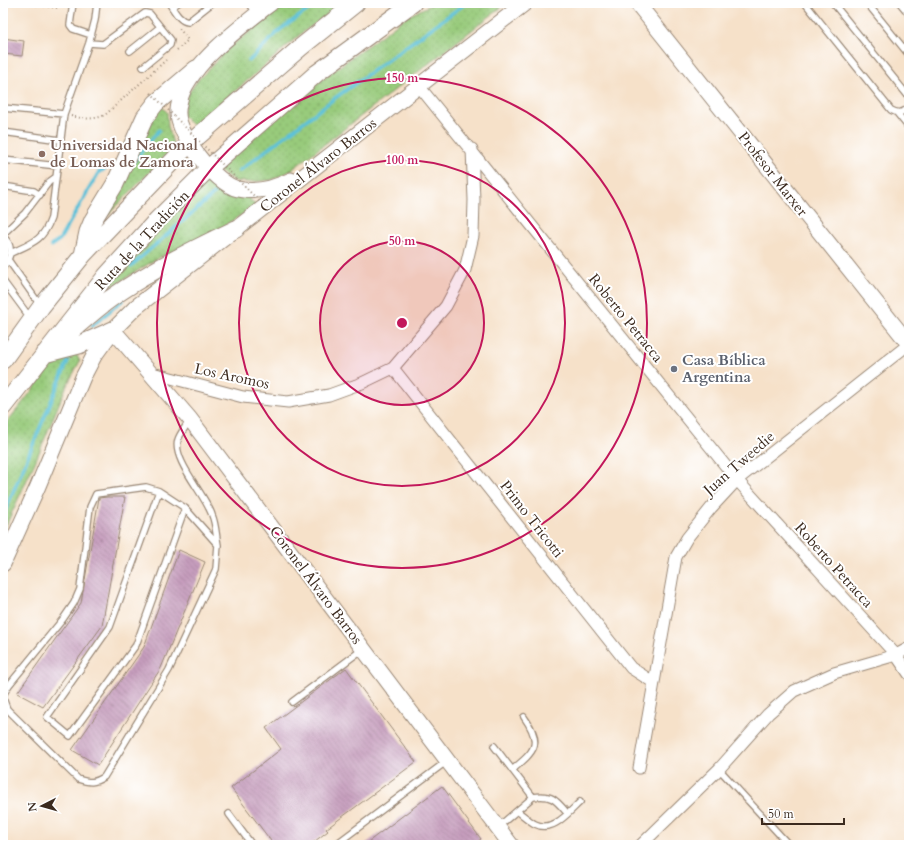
<svg xmlns="http://www.w3.org/2000/svg" width="912" height="848" viewBox="0 0 912 848" font-family="Cardo,serif">
	<style>
		.grass { fill: url(#grass-dots); stroke: #6a7a4c }
		.lines { fill: none; stroke-linecap: round; stroke-linejoin: round }
		.stream { stroke: #5cc1d9; stroke-width: 3.5 }
		.building { fill: url(#building-back-hatch) }
		.lane-casing { stroke: #988674; stroke-width: 8 }
		.street-casing { stroke: #988674; stroke-width: 13 }
		.secondary-casing { stroke: #988674; stroke-width: 17 }
		.primary-casing { stroke: #988674; stroke-width: 19 }
		.path { stroke: #988674; stroke-width: 2; stroke-dasharray: 1 3; stroke-linecap: butt }
		.lane { stroke: #fff; stroke-width: 5.5 }
		.street { stroke: #fff; stroke-width: 11 }
		.secondary { stroke: #fff; stroke-width: 15 }
		.primary { stroke: #fff; stroke-width: 17 }
		.path-bridge { stroke: #988674; stroke-width: 2; stroke-dasharray: 1 3; stroke-linecap: butt }
		.ring { fill: none; stroke: #c2185b; stroke-width: 2 }
		.education-dot { fill: #8d6e63; stroke: #fff; stroke-width: 1.5 }
		.worship-dot { fill: #6b7280; stroke: #fff; stroke-width: 1.5 }
		.labels { text-anchor: middle; dominant-baseline: central; stroke-width: 4; stroke-linejoin: round; paint-order: stroke }
		.education-label { font-size: 15px; font-weight: bold; fill: #785e54; stroke: #fff; text-anchor: start }
		.street-label { font-size: 15px; fill: #3b2a1e; stroke: #fff }
		.worship-label { font-size: 15px; font-weight: bold; fill: #5b616d; stroke: #fff; text-anchor: start }
		.centre { fill: #c2185b; stroke: #fff; stroke-width: 2 }
		.ring-label { font-size: 12px; text-anchor: middle; font-weight: bold; fill: #c2185b; stroke: #fff; stroke-width: 4; stroke-linejoin: round; paint-order: stroke }
	</style>
	<defs>
		<pattern id="grass-dots" width="8" height="8" patternUnits="userSpaceOnUse"><rect width="8" height="8" fill="#98cb7b"/><path d="M2 2h.1M6 6h.1" fill="none" stroke="#84ae6a" stroke-width="1.8" stroke-linecap="round"/></pattern>
		<pattern id="building-back-hatch" width="6" height="6" patternUnits="userSpaceOnUse"><rect width="6" height="6" fill="#c69dbd"/><path d="M-1 5l2 2M0 0l6 6M5-1l2 2" fill="none" stroke="#a28099"/></pattern>
	</defs>
	<rect width="100%" height="100%" fill="#fff"/>
	<filter id="ink" filterUnits="userSpaceOnUse"><feTurbulence type="fractalNoise" baseFrequency=".025" numOctaves="2"/><feDisplacementMap in="SourceGraphic" scale="8" xChannelSelector="R" yChannelSelector="G"/><feConvolveMatrix kernelMatrix="1 2 1 2 8 2 1 2 1" color-interpolation-filters="sRGB"/></filter>
	<filter id="wash" filterUnits="userSpaceOnUse"><feTurbulence type="fractalNoise" baseFrequency=".012" numOctaves="4" result="noise"/><feDisplacementMap in="SourceGraphic" scale="16" xChannelSelector="R" yChannelSelector="G"/><feGaussianBlur stdDeviation="0.9" result="paint"/><feColorMatrix in="noise" values="0 0 0 0 0 0 0 0 0 0 0 0 0 0 0 0 0 1.4 0 .05"/><feComposite in="paint" operator="in"/></filter>
	<g filter="url(#wash)">
		<rect width="100%" height="100%" fill="#f6e1c9"/>
		<!-- grass -->
		<path class="grass" d="M288,3H343L302,33L194,127L182,115L188,94L197,81L231,46Z
			M434,3H507L290,171L272,180L249,182L235,181L218,170L293,101L406,17Z
			M160,105L167,112L168,126L174,147L100,223Z
			M205,182L229,194L248,197L256,206L214,232L158,258L113,286L109,283Z
			M71,353L77,355L80,361L66,387L36,460L3,532V427L35,387L53,361L65,354Z"/>
		<g class="lines">
			<!-- stream -->
			<path class="stream" d="M249,61L281,29L318,3
				M134,161L159,130
				M239,171L335,98L466,3
				M51,246L60,239L99,172L108,168
				M131,266L214,194
				M92,326L123,300
				M3,516L68,361"/>
		</g>
		<g id="blocks">
			<!-- building -->
			<path class="building" d="M3,38L24,41L22,56L3,54Z
				M107,497H125L102,626L43,707L17,693L81,603L99,498Z
				M179,550L205,562L161,668L98,765L72,750L144,647Z
				M346,668L416,762L326,829L328,831L310,845H274L231,788L281,749L266,728Z
				M442,786L481,839L473,845H364Z"/>
		</g>
	</g>
	<g filter="url(#ink)">
		<use href="#blocks" fill-opacity="0" stroke="#988674" stroke-width="1"/>
		<g class="lines">
			<defs>
				<path id="lane" d="M73,3L70,25L73,29L91,35
					M169,3C174,10 179,21 188,22L212,3
					M249,3L256,12
					M805,3L891,110C898,114 902,113 909,108
					M833,3L909,97
					M867,3L909,55
					M900,3L909,14
					M172,7L178,3
					M89,43L103,44L145,13L150,14L171,40L170,45L143,67
					M130,51L160,27
					M3,108L64,114
					M897,113L909,128
					M3,132L60,140
					M3,160L58,166
					M3,186L34,191L40,195
					M3,234L25,213L49,182L56,177
					M3,237C14,245 11,258 3,267
					M11,253C32,243 43,241 51,218L64,114L89,43L95,20L97,3
					M9,261L40,305
					M3,281L31,319
					M189,421C186,427 180,433 178,440C172,460 205,494 212,515C216,524 216,536 218,545
					M159,491L110,627L47,717L70,736L136,645L185,508
					M3,695L9,685L63,619L74,603L80,589L90,507L96,494L146,487L159,491L185,508L218,545L216,569L169,670L104,777C94,783 90,783 78,779L7,709L3,698
					M292,702L363,649
					M494,746L533,797L498,827
					M719,769L789,845
					M512,770C535,751 543,744 524,717
					M533,797C552,794 556,800 567,813
					M517,811C523,815 529,821 535,824C553,833 568,813 580,802
					M229,814L252,845
					M335,845L447,761"/>
				<path id="street" d="M419,86L737,480L896,655L909,674
					M393,368L631,668L653,682
					M152,373L243,397L288,402L329,395L362,383L393,368L446,306L465,270L473,236L474,200L472,149
					M639,768L672,580L676,557L687,538L711,508L737,480L909,344
					M641,845L719,769L768,714L794,691L834,673L896,655L909,648"/>
				<path id="secondary" d="M271,3C243,25 193,62 181,96C180,100 178,106 178,111C176,134 216,184 238,189C256,193 275,188 291,180
					M637,3L909,344
					M113,330L190,419L511,845
					M3,564L38,486L83,377L94,356L113,330L136,307L525,3"/>
				<path id="primary" d="M83,255L88,232L93,220L115,184L145,117L156,103L196,69
					M70,332C83,321 96,309 110,299C149,271 193,249 236,229
					M44,354L79,345L113,330
					M3,360L41,307L83,255L189,144L301,47L356,3
					M3,407L106,276L157,220L209,168L317,73L413,3"/>
			</defs>
			<!-- lane casing -->
			<use href="#lane" class="lane-casing"/>
			<!-- street casing -->
			<use href="#street" class="street-casing"/>
			<!-- secondary casing -->
			<use href="#secondary" class="secondary-casing"/>
			<!-- primary casing -->
			<use href="#primary" class="primary-casing"/>
			<!-- path -->
			<path class="path" d="M33,3L35,5L58,8
				M177,50L188,40L178,27
				M71,116C84,119 93,120 105,115L166,60"/>
			<!-- lane -->
			<use href="#lane" class="lane"/>
			<!-- street -->
			<use href="#street" class="street"/>
			<!-- secondary -->
			<use href="#secondary" class="secondary"/>
			<!-- primary -->
			<use href="#primary" class="primary"/>
			<!-- path-bridge -->
			<path class="path-bridge" d="M151,93L270,212"/>
		</g>
	</g>
	<!-- distance rings -->
	<circle cx="402" cy="323" r="82" fill="#c2185b" fill-opacity=".12"/>
	<g class="ring">
		<circle cx="402" cy="323" r="82"/>
		<circle cx="402" cy="323" r="163"/>
		<circle cx="402" cy="323" r="245"/>
	</g>
	<!-- markers -->
	<circle class="education-dot" cx="42" cy="154" r="4"/>
	<circle class="worship-dot" cx="674" cy="369" r="4"/>
	<g class="labels">
		<!-- education labels -->
		<g class="education-label">
			<text x="50" y="145">Universidad Nacional<tspan x="50" dy="17">de Lomas de Zamora</tspan></text>
		</g>
		<!-- street labels -->
		<g class="street-label">
			<text transform="translate(318 165) rotate(-38)">Coronel Álvaro Barros</text>
			<text transform="translate(773 174) rotate(52)">Profesor Marxer</text>
			<text transform="translate(142 240) rotate(-47)">Ruta de la Tradición</text>
			<text transform="translate(626 318) rotate(51)">Roberto Petracca</text>
			<text transform="translate(232 376) rotate(12)">Los Aromos</text>
			<text transform="translate(739 463) rotate(-41)">Juan Tweedie</text>
			<text transform="translate(532 519) rotate(52)">Primo Tricotti</text>
			<text transform="translate(834 565) rotate(48)">Roberto Petracca</text>
			<text transform="translate(316 585) rotate(53)">Coronel Álvaro Barros</text>
		</g>
		<!-- worship labels -->
		<g class="worship-label">
			<text x="682" y="360">Casa Bíblica<tspan x="682" dy="17">Argentina</tspan></text>
		</g>
	</g>
	<circle cx="402" cy="323" r="6" class="centre"/>
	<g class="ring-label">
		<text x="402" y="82">150 m</text>
		<text x="402" y="164">100 m</text>
		<text x="402" y="245">50 m</text>
	</g>
	<!-- margin -->
	<rect width="912" height="848" fill="none" stroke="#fff" stroke-width="16"/>
	<!-- north arrow -->
	<g transform="translate(42 806) rotate(264)" stroke="#ffffff" stroke-width="3" paint-order="stroke">
	<path d="M0-3L7 15L0 10L-7 15Z" fill="#3b2a1e"/>
	<text y="-6" font-size="11" font-weight="bold" text-anchor="middle" fill="#3b2a1e">N</text>
	</g>
	<!-- scale -->
	<path d="M762 818v6h82v-6" fill="none" stroke="#3b2a1e" stroke-width="2"/>
	<text x="768" y="818" font-size="12" fill="#3b2a1e" stroke="#ffffff" stroke-width="3" paint-order="stroke">50 m</text>
</svg>
